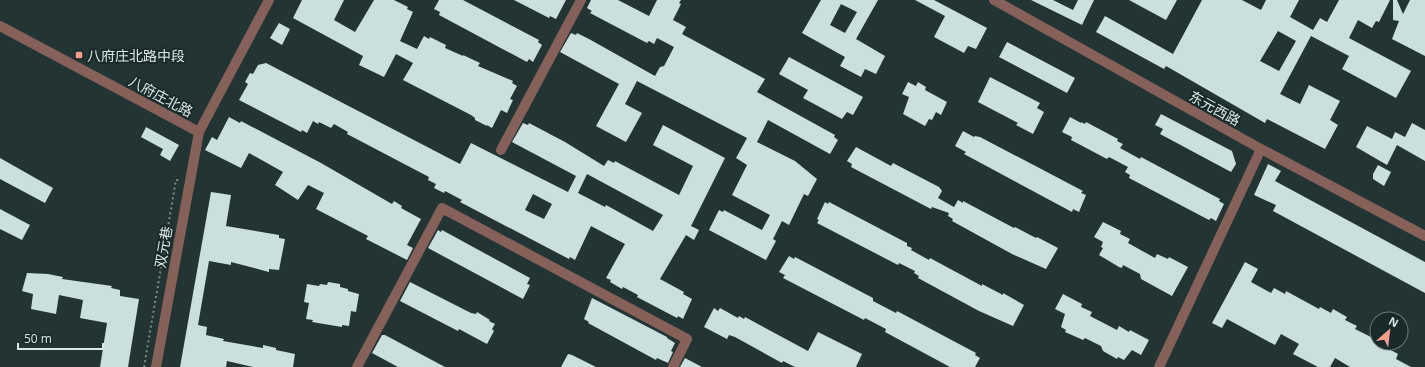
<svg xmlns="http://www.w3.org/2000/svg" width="1425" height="367" viewBox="0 0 1425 367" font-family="'Open Sans','Noto Sans SC',sans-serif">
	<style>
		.building { fill: #cadfde; fill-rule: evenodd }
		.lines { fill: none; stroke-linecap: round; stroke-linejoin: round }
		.path { stroke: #7d8a8a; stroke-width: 2; stroke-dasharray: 2 3; stroke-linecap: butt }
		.minor { stroke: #856159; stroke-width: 10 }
		.poi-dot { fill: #f49d8b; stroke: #192a2a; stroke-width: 1.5 }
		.labels { text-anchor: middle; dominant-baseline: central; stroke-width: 4; stroke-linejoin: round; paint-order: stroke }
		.poi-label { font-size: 14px; fill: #dde7e7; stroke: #192a2a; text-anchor: start }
		.street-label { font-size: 14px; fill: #dde7e7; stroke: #192a2a }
	</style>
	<rect width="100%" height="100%" fill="#233434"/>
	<!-- building -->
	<path class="building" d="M302,0H344L334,20L355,32L374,0H394L408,7L407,9L413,12L400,41L417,49L424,36L429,39L430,37L446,45L445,48L463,56V55L480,63L478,66L513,81L512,83L517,86L510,99L513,100L507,113L501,110L492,128L487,125V126L475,120V118L471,115L403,80L413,63L396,54L384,77L359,65L363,56L293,18Z
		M439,0H463L539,40L538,42L542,45L533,62L529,59L527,62L439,15L440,12L434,9Z
		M514,0H566L556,19L550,16L549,18Z
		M591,0H618L649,16L657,0H681L679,3L681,4L673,20L686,27L682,34L765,79L757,92L835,135L834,137L838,140L830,154L768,120L757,142L795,161L817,179L808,196L804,194L789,225L782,221L773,239L776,241L766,260L709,230L719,210L723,212L724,210L762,230L770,215L732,195L747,165L736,158L747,138L637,81L625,104L642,113L626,142L596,126L619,84L560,52L571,33L576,35L577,33L589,39L655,76L660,67L664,66L674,47L657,38L654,44L649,41L647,43L590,13L592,11L587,8Z
		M821,0H878L856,39L885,56L876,74L865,69L861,77L840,66L845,57L802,33ZM841,4L857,12L845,33L830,25Z
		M915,0H934L987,28L976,49L968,46L964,53L934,37L945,16Z
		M1031,0H1053L1073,10L1078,0H1094L1082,25Z
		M1129,0H1177L1166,20Z
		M1202,0H1242L1261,10L1266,0H1299L1290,17L1313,30L1320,18L1327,22L1339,0H1390L1379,22L1376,21L1372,28L1358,20L1349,38L1411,71L1396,98L1342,69L1349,56L1311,36L1280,94L1300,104L1309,85L1340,101L1330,120L1338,125L1325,149L1267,119L1265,123L1166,66L1164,69L1096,32L1105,16L1173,54ZM1278,31L1296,41L1279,71L1260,61Z
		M1393,0H1397L1403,14L1410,0H1425V56L1392,39L1399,21L1393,20Z
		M279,23L290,29L282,45L270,38Z
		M1007,42L1075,78L1067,93L999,57Z
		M789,57L863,97L853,115L847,112L842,119L803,98L808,90L779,74Z
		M266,63L460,164L471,143L568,192L576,176L512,142L523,123L528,125L529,123L565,142L604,166L608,160L614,163L615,161L679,195L693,166L653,145L663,125L725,158L691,226L699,230L694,240L686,235L660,279L684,292L683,294L692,299L683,319L678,316L677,318L637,297L638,295L623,287L622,289L610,282L611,280L606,278L625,244L591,226L575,260L570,257L569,259L460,202L462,200L445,191L444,193L434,188L436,184L428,180L429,177L347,134L348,132L334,124L331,128L319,122L318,124L313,121L307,133L302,130L301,132L239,100L248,84L245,82L250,73L253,74L258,65ZM587,174L663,215L653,231L606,205L605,207L578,193ZM533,194L552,204L544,219L525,210Z
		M990,77L1040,103L1037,108L1044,112L1033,134L1016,125L1018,123L978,102Z
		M908,82L916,86L918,82L926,87L925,90L947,102L941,115L936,112L932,120L929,119L925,126L903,114L909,97L902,94Z
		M1161,114L1232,151L1236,164L1231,172L1160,134L1163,129L1155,125Z
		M229,117L240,123L241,121L321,163L392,204L394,201L402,206L401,208L421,219L407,245L413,248L407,260L366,239L368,236L316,209L324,193L308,185L298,200L275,185L283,172L249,153L241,168L205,150L212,137L217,140Z
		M1070,117L1081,123V122L1085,124L1086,122L1118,139L1117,141L1123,144L1120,148L1140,159L1141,157L1220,199L1219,201L1224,204L1216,221L1211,218L1209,220L1129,178L1130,175L1125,172L1128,167L1109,157L1107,159L1071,140L1072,137L1062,132Z
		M1412,123L1425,130V161L1397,145L1387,165L1356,147L1367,126L1392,139L1395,132L1405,137Z
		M146,127L179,145L170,161L160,155L163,149L141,137Z
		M963,131L974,137L975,136L980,137L1083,191L1081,193L1086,195L1079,212L1073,209L1072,212L964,154L966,152L955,146Z
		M856,147L891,166L893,163L939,187L942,191L938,198L954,207L958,200L963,203V201L1014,228L1015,227L1036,238L1037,237L1058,248L1046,269L1012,254L952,221L953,219L948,216L949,213L932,207L931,209L851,167L852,164L847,161Z
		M0,158L53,188L45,203L0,179Z
		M1268,164L1281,171L1275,181L1425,262V293L1273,211L1276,205L1254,195Z
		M1378,165L1391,172L1384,186L1373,179V174Z
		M211,192L231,195L226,226L279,235V238L285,239L279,270L269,269V272L231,262V265L209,261L198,325L207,327L206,335L224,339L223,341L263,348V345L276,348V350L295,354L293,367H253L227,361L226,367H180Z
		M825,202L828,204L829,202L907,243V246L912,248L911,250L929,260L930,258L982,286V284L1003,295V293L1024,305L1013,326L979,311L918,278L919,276L914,273L915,271L899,263L898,265L817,223L819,220L817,219Z
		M0,209L30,225L22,240L0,229Z
		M1103,222L1121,231L1120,234L1130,239L1128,243L1155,258L1157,254L1168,259L1169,257L1188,267L1172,296L1141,279L1140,274L1123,265L1122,268L1119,267L1099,255L1103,248L1101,247L1103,242L1094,237Z
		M438,230L441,232L442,230L530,278L527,284L530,285L523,299L428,248Z
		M789,256L794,259L795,257L818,269L873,298V301L896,313L897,311L976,353L975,355L980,358L975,367H950L885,332L886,329L865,318L864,320L783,278L785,275L779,272Z
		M1245,262L1258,269L1251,282L1271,293L1274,288L1285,294L1286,291L1319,309L1320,307L1331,313L1333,309L1347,317L1345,320L1357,326L1355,329L1377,340V343H1390L1387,348L1398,354L1396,359L1411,367H1350L1335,358L1330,367H1318L1293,354L1299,344L1281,334L1275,345L1227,319L1222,328L1212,323Z
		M27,273L48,274L63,277L62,279L112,286L111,288L120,290V296L139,299L128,367H100L107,323L80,318L83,300L59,295L56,314L31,309L33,294L22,291Z
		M328,282L340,284V287L348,289V291L359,294L356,312L351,311L349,326L342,325V327L312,322L313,320L306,319L309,303L304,302L307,284L319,286L320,284L327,285Z
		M410,282L471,313L476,314L477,312L490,320L489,321L495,324L492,329L494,331L487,344L459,329L458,331L400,301Z
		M1063,294L1082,304L1081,307L1092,312L1090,316L1117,330L1119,326L1129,332L1130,330L1149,340L1141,355L1132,350L1124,360L1118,357L1117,359L1103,351L1101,346L1085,338L1083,340L1065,332L1066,330L1061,327L1065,314L1055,309Z
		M592,298L667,337V338L675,343L671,351L673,352L668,363L657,358L656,360L588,323L589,322L584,319Z
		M714,308L718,311L720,308L738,318L739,316L744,319L745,317L808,351L818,332L862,354L856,367H795L783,361L782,363L735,337L729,335L727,339L704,327Z
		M382,335H385L445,367H398L372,353Z
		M568,354L572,355L596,367H561Z
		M685,358L702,367H680Z"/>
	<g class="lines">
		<!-- path -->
		<path class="path" d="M144,367L176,180H180"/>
		<!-- minor -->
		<path class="minor" d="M994,0L1261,149L1425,236
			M0,26L199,132
			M501,150L581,0
			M156,367L199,132L269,0
			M357,367L442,208L687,339L673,367
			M1159,367L1261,149"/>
	</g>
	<!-- markers -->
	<rect class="poi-dot" x="75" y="51" width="8" height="8" rx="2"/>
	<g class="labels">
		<!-- poi labels -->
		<g class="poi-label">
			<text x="87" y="55">八府庄北路中段</text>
		</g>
		<!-- street labels -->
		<g class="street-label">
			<text transform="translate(161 96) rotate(28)">八府庄北路</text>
			<text transform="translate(1215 108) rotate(29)">东元西路</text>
			<text transform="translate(163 247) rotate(-80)">双元巷</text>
		</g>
	</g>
	<!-- north arrow -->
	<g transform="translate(1389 331) rotate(28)"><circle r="19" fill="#192a2a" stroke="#677676"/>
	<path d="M0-3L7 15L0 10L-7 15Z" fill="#f49d8b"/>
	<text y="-6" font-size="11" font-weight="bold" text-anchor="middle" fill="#dde7e7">N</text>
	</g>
	<!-- scale -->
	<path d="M18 343v6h85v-6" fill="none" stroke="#dde7e7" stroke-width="2"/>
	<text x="24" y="343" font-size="12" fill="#dde7e7" stroke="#192a2a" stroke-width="3" paint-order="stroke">50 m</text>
</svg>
